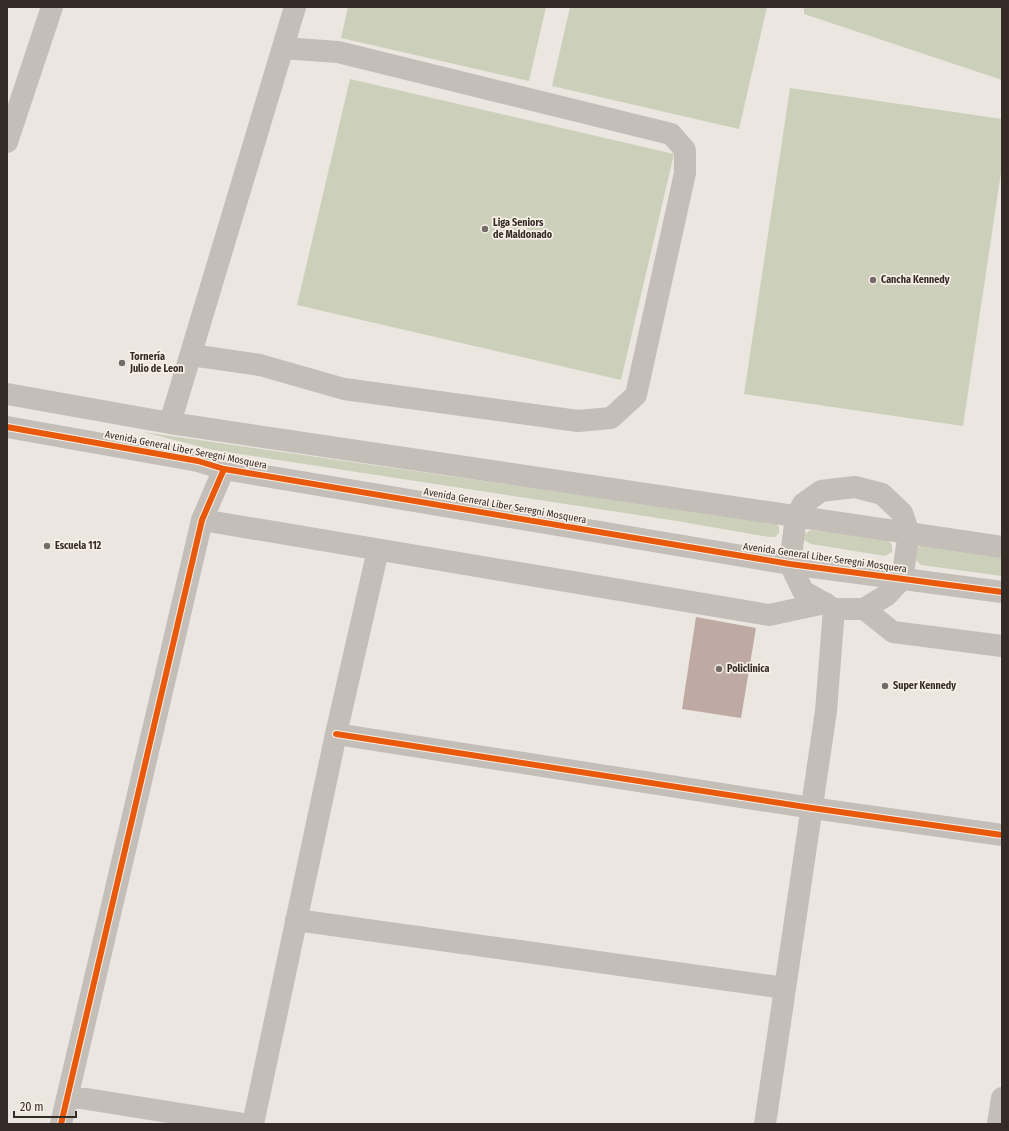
<svg xmlns="http://www.w3.org/2000/svg" width="1009" height="1131" viewBox="0 0 1009 1131" font-family="'Fira Sans Condensed',sans-serif">
	<style>
		.green { fill: #ccd0bb }
		.building { fill: #beaaa2 }
		.lines { fill: none; stroke-linecap: round; stroke-linejoin: round }
		.minor { stroke: #c4beb9; stroke-width: 22 }
		.cycleway-casing { stroke: #f8f0e7; stroke-width: 8 }
		.cycleway { stroke: #e8590c; stroke-width: 6 }
		.poi-dot { fill: #746c68; stroke: #f8f0e7; stroke-width: 1.5 }
		.labels { text-anchor: middle; dominant-baseline: central; stroke-width: 3.5; stroke-linejoin: round; paint-order: stroke }
		.poi-label { font-size: 10px; font-weight: bold; fill: #342b27; stroke: #f8f0e7; text-anchor: start }
		.street-label { font-size: 10px; fill: #342b27; stroke: #f8f0e7 }
	</style>
	<rect width="100%" height="100%" fill="#ebe6e0"/>
	<!-- green -->
	<path class="green" d="M348,7H546L529,81L341,38Z
		M570,7H767L739,129L552,86Z
		M804,7H1002V80L804,14Z
		M350,79L674,154L621,380L297,305Z
		M790,88L1002,119V166L963,426L744,394Z
		M143,432L776,523L779,527V533L775,537H769L677,521L213,450Z
		M811,530L887,539L892,545V552L885,556L811,544L804,540V534Z
		M921,545L1002,557V576L921,565L915,559L916,550Z"/>
	<!-- building -->
	<path class="building" d="M696,617L756,628L741,718L682,709Z"/>
	<g class="lines">
		<!-- minor -->
		<path class="minor" d="M7,142L52,7
			M191,355L260,365L344,389L578,421L611,418L636,395L685,173V150L671,134L338,52L283,48
			M7,394L170,423L1002,547
			M170,423L295,7
			M7,427L198,461L224,469L790,564L1002,592
			M855,487L882,494L902,513L909,533L902,579L887,595L864,609H834L803,591L790,564L796,516L803,504L821,491Z
			M202,520L769,615L825,603
			M864,609L893,632L1002,646
			M336,734L812,808L1002,835
			M296,920L785,988
			M68,1096L244,1124
			M61,1124L202,520L224,469
			M253,1124L336,734L378,550
			M765,1124L826,711L834,609
			M998,1124L1002,1098"/>
		<defs>
			<path id="cycleway" d="M7,427L198,461L224,469L790,564L1002,592
				M336,734L812,808L1002,835
				M61,1124L202,520L224,469"/>
		</defs>
		<!-- cycleway casing -->
		<use href="#cycleway" class="cycleway-casing"/>
		<!-- cycleway -->
		<use href="#cycleway" class="cycleway"/>
	</g>
	<!-- markers -->
	<g class="poi-dot">
		<circle cx="485" cy="229" r="4"/>
		<circle cx="873" cy="280" r="4"/>
		<circle cx="122" cy="363" r="4"/>
		<circle cx="47" cy="546" r="4"/>
		<circle cx="719" cy="669" r="4"/>
		<circle cx="885" cy="686" r="4"/>
	</g>
	<g class="labels">
		<!-- poi labels -->
		<g class="poi-label">
			<text x="493" y="223">Liga Seniors<tspan x="493" dy="12">de Maldonado</tspan></text>
			<text x="881" y="280">Cancha Kennedy</text>
			<text x="130" y="357">Tornería<tspan x="130" dy="12">Julio de Leon</tspan></text>
			<text x="55" y="546">Escuela 112</text>
			<text x="727" y="669">Policlinica</text>
			<text x="893" y="686">Super Kennedy</text>
		</g>
		<!-- street labels -->
		<g class="street-label">
			<text transform="translate(186 450) rotate(11)">Avenida General Liber Seregni Mosquera</text>
			<text transform="translate(505 506) rotate(10)">Avenida General Liber Seregni Mosquera</text>
			<text transform="translate(825 558) rotate(8)">Avenida General Liber Seregni Mosquera</text>
		</g>
	</g>
	<!-- border -->
	<rect width="1009" height="1131" fill="none" stroke="#342b27" stroke-width="16"/>
	<!-- scale -->
	<path d="M14 1111v6h62v-6" fill="none" stroke="#342b27" stroke-width="2"/>
	<text x="20" y="1111" font-size="12" fill="#342b27" stroke="#f8f0e7" stroke-width="3" paint-order="stroke">20 m</text>
</svg>
